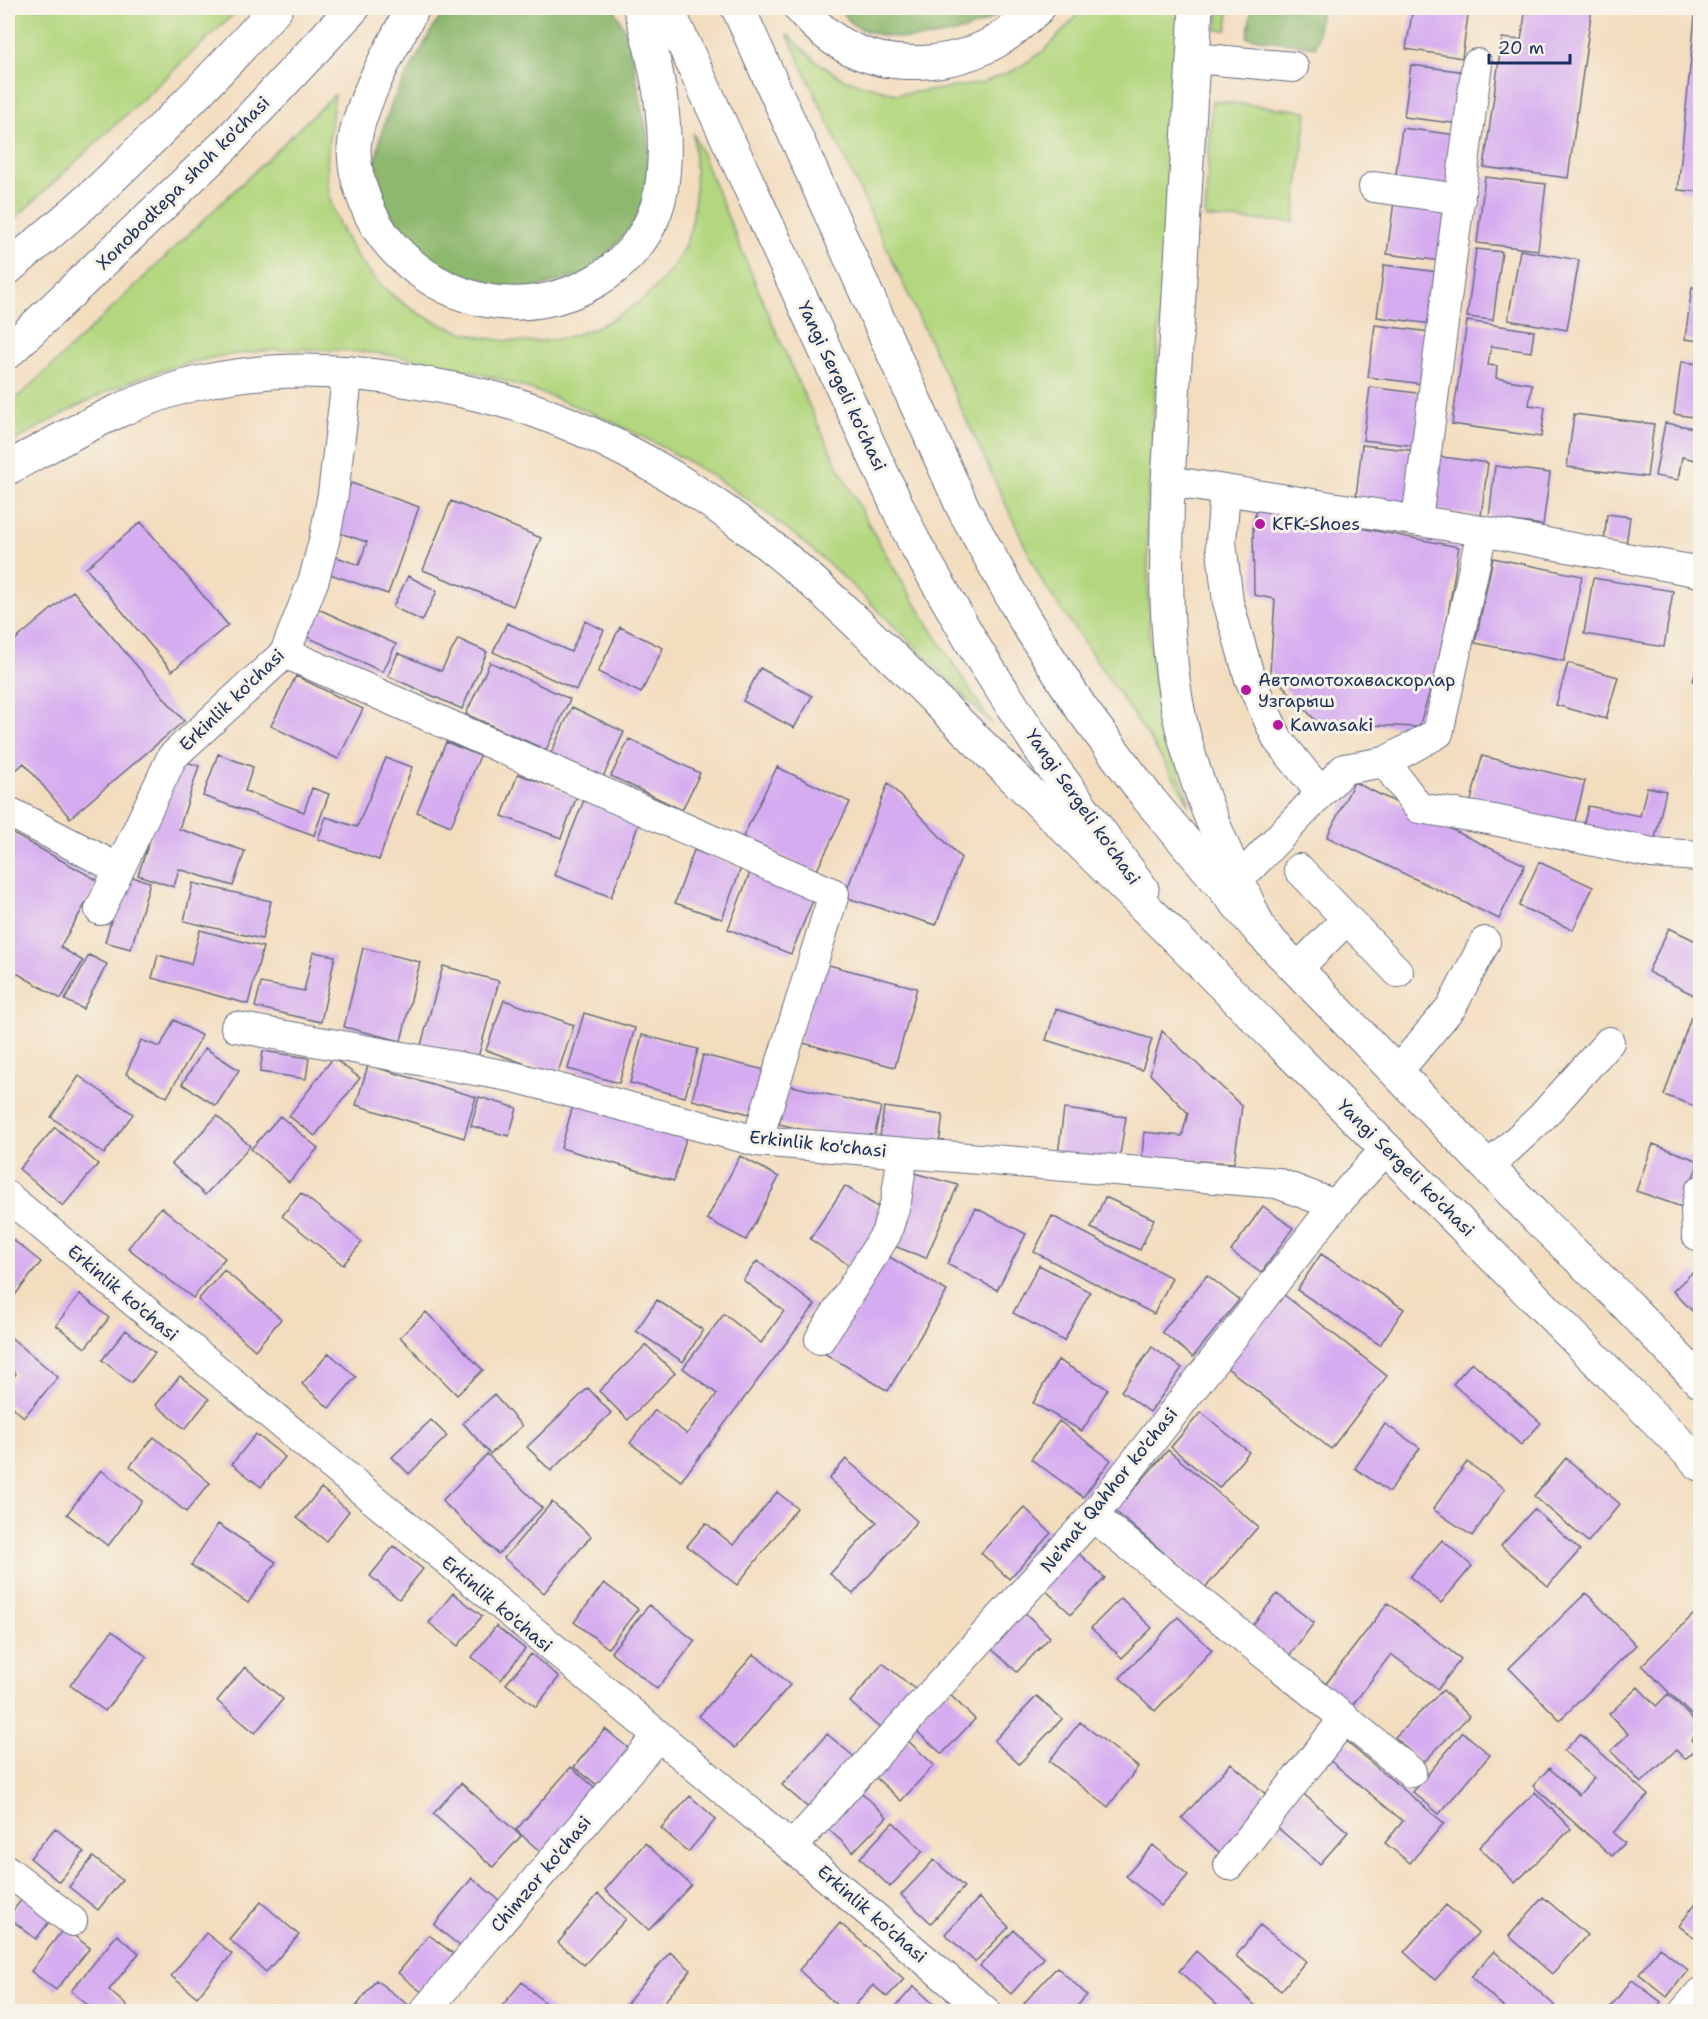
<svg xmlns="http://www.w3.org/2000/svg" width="1708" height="2019" viewBox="0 0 1708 2019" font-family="'Shantell Sans',sans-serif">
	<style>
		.green { fill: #b3d77f; stroke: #67836e; stroke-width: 1.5 }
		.forest { fill: #8eb86e; stroke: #547466; stroke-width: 1.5 }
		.building { fill: #d5acf0 }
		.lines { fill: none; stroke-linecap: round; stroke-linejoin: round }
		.minor-casing { stroke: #676c80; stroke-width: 32 }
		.major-casing { stroke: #676c80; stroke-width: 35 }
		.highway-casing { stroke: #676c80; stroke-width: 35 }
		.minor { stroke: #fff; stroke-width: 30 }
		.major { stroke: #fff; stroke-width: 33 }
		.highway { stroke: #fff; stroke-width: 33 }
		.poi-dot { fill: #b5179e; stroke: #f7f3e8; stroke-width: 2 }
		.labels { text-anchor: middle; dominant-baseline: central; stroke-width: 6; stroke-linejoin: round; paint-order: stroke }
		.street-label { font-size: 18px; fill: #1b2f5e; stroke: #f7f3e8 }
		.poi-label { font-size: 18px; fill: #1b2f5e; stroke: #f7f3e8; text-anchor: start }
	</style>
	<rect width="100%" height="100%" fill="#f7f3e8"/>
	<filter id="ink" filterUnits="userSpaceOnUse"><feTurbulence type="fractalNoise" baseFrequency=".0167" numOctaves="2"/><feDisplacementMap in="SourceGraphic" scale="12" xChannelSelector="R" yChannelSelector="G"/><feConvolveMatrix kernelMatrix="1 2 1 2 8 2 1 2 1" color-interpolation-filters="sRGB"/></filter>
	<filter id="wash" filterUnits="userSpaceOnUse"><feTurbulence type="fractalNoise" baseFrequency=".008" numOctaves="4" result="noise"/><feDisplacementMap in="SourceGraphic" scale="24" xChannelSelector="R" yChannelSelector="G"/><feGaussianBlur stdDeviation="1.35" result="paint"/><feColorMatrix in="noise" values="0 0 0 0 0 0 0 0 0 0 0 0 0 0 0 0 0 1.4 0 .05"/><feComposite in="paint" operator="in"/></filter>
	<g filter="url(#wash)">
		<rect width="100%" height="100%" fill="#f3ddbf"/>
		<!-- green -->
		<path class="green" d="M8,8H240L8,225Z
			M1084,8H1180L1147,511L1149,632L1154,683L1164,732L1190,805L1150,739L1041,580L787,34L816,61L843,79L896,94L935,90L981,83L1015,70L1045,50Z
			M1219,8H1229L1227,30H1217Z
			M335,94C331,126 324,161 329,193C333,215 344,236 356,255C399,320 486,353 563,338C586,333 609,322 629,309C655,292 678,267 688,237C698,207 696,164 693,133C738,241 781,349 832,454C878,548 935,636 992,724C913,646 837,562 747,499C590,389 360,312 170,368C112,385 59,415 8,445V405L34,383Z
			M1212,101L1307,111L1294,222L1205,218Z"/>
		<!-- forest -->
		<path class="forest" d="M447,8H614L629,39L647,134L649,168L643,197L632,227L589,273L527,290L475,285L428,260L406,238L384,202L376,161L381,134L392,102L435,25Z
			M839,8H1006C969,39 897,49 854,25C848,21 843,13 839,8Z
			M1252,8H1321L1316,47L1247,37Z"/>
		<g id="blocks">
			<!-- building -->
			<path class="building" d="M1413,8H1469L1462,58L1406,49Z
				M1526,8H1592L1568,178L1484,167L1502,38L1521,40Z
				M1655,8H1699L1698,14Z
				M1695,16L1700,17V192L1678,190Z
				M1411,65L1466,72L1459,124L1404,117Z
				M1402,128L1457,135L1450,188L1395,181Z
				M1485,177L1546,184L1538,250L1477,243Z
				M1394,201L1448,208L1441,261L1387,254Z
				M1699,247H1700V267H1696Z
				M1476,249L1502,252L1493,320L1467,317Z
				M1520,250L1579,260L1567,330L1508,320Z
				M1384,265L1438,272L1432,324L1377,317Z
				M1692,287L1700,288V341L1685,339Z
				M1467,321L1534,331L1531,352L1491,346L1488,365L1497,366L1496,378L1532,384L1529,405L1545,407L1541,437L1452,424Z
				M1375,325L1430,332L1423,384L1368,377Z
				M1681,362L1700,364V418L1674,414Z
				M1370,387L1424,394L1417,446L1363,440Z
				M1574,414L1654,424L1647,477L1567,467Z
				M1665,423L1700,429V461L1682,457L1678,480L1655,476Z
				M1362,445L1417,451L1410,504L1356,497Z
				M1434,456L1488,463L1481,516L1427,509Z
				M1495,466L1550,473L1543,525L1489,518Z
				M351,483L419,507L388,594L324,572L331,555L359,565L367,542L334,531Z
				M451,501L541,538L513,606L423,570Z
				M1257,508L1459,547L1442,651L1419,727L1318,723L1270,672L1275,599L1254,595L1253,525Z
				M1607,514L1630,517L1626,545L1604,542Z
				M141,522L228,625L172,671L86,568Z
				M1493,558L1582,576L1564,661L1475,643Z
				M408,576L437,591L422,621L393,607Z
				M1593,578L1673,591L1664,647L1584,634Z
				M73,591L184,721L70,818L24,763L8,777V646Z
				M316,608L396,644L383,672L303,635Z
				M585,621L604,630L576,690L493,652L507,623L571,652Z
				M620,627L663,648L641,693L598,672Z
				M458,639L487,652L462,709L388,676L398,653L441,671Z
				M1700,659V684L1693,681Z
				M490,662L570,699L546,750L466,714Z
				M1568,663L1618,677L1606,719L1556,705Z
				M760,668L812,696L794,728L743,701Z
				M296,676L363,709L338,759L271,726Z
				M572,707L624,732L603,777L551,753Z
				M629,739L700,773L682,810L611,776Z
				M446,742L480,756L451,826L417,812Z
				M218,754L253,767L245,791L304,812L312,788L329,794L314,835L203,796Z
				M1482,756L1585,781L1573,829L1470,805Z
				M386,758L412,767L379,860L318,839L326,817L357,827Z
				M177,759L199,766L179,829L245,851L233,886L179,869L174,887L138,875Z
				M777,767L850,802L816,872L743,837Z
				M518,774L577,796L561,838L502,816Z
				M1354,782L1525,865L1499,919L1327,837Z
				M888,783L961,858L936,925L844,897Z
				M1647,787L1666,791L1654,843L1583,827L1588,806L1640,816Z
				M584,800L640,821L611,897L554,875Z
				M8,831L99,881L60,947L83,961L61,999L8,968Z
				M694,850L741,868L722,919L675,903Z
				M1539,862L1593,887L1573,930L1519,906Z
				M751,870L815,895L791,954L728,929Z
				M125,875L150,882L131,949L105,942Z
				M193,883L271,901L262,939L184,921Z
				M1669,928L1700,943V998L1648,972Z
				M200,930L263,947L248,1004L152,978L158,955L191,964Z
				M363,948L420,962L401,1041L344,1027Z
				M313,952L335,956L321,1022L255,1007L261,983L304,991Z
				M89,955L107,964L83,1009L65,1000Z
				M821,963L917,988L895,1067L799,1042Z
				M443,966L499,981L477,1061L421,1045Z
				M504,1000L574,1025L557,1075L486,1050Z
				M1056,1009L1152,1039L1142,1070L1046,1040Z
				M584,1013L635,1028L619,1083L568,1069Z
				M1691,1017L1700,1020V1108L1664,1095Z
				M174,1020L202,1036L167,1097L126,1074L141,1040L160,1047Z
				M1162,1031L1242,1106L1234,1163L1142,1158L1144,1132L1182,1136L1188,1113L1150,1074Z
				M642,1035L698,1049L685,1097L630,1083Z
				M205,1048L239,1070L216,1106L182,1084Z
				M263,1051L309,1058L306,1079L260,1072Z
				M703,1055L765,1070L754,1115L692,1100Z
				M333,1058L360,1078L315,1136L289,1116Z
				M368,1065L476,1097L464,1138L356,1105Z
				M79,1076L133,1114L104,1154L51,1117Z
				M788,1085L881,1107L872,1146L779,1124Z
				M479,1097L517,1108L509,1136L471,1126Z
				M575,1098L688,1131L674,1181L561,1148Z
				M884,1107L943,1115L938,1152L879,1144Z
				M1064,1109L1126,1117L1119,1161L1058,1154Z
				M217,1116L250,1146L205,1195L172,1164Z
				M280,1116L318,1148L289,1182L251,1149Z
				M55,1127L98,1164L63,1206L19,1169Z
				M1653,1144L1699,1161L1682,1207L1636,1191Z
				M740,1156L779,1177L746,1240L707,1219Z
				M914,1173L958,1185L926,1258L891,1245Z
				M845,1186L887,1213L852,1267L810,1239Z
				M301,1193L362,1242L343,1265L282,1216Z
				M1105,1197L1154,1219L1140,1250L1091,1228Z
				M1263,1206L1293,1228L1261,1273L1231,1251Z
				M161,1207L225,1258L193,1298L128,1248Z
				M976,1208L1026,1234L997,1290L947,1264Z
				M1052,1216L1172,1278L1154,1314L1034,1252Z
				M12,1239L41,1262L8,1304V1245Z
				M881,1252L947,1291L888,1391L822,1352Z
				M1321,1254L1404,1309L1380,1345L1297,1290Z
				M757,1261L815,1305L681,1481L630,1443L655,1410L687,1434L717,1394L683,1368L724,1314L761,1343L784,1311L743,1280Z
				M1039,1265L1090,1292L1064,1341L1013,1313Z
				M224,1270L281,1319L255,1350L198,1300Z
				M1694,1271L1700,1278V1319L1673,1291Z
				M1207,1275L1239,1300L1193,1357L1162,1332Z
				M80,1294L109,1318L85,1348L56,1325Z
				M1283,1294L1387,1376L1331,1449L1226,1367Z
				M657,1300L703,1330L683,1362L636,1331Z
				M426,1312L483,1370L457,1395L400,1337Z
				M126,1330L155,1353L131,1383L102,1360Z
				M8,1335L58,1377L24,1417L8,1403V1384L16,1374L8,1366Z
				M646,1345L675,1373L628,1420L599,1391Z
				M1152,1347L1182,1368L1150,1412L1121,1391Z
				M329,1353L356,1377L329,1408L302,1384Z
				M1058,1360L1108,1389L1082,1431L1033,1403Z
				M1472,1362L1541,1423L1521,1445L1453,1384Z
				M180,1376L209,1399L185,1429L156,1405Z
				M588,1388L611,1413L551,1471L527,1447Z
				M494,1395L522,1426L490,1454L463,1423Z
				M1201,1412L1249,1452L1219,1488L1171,1447Z
				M431,1420L447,1436L409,1474L392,1457Z
				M1059,1421L1111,1460L1083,1497L1031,1459Z
				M1385,1424L1420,1448L1389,1492L1355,1468Z
				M256,1434L285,1457L261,1487L232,1464Z
				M154,1437L210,1483L186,1512L130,1466Z
				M1168,1450L1258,1527L1205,1588L1115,1511Z
				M487,1454L542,1508L498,1554L442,1501Z
				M1566,1458L1620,1504L1588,1542L1534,1496Z
				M846,1459L917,1521L853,1594L830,1574L877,1522L829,1479Z
				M1467,1462L1505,1489L1472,1536L1433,1509Z
				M101,1470L142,1501L108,1546L67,1514Z
				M321,1488L349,1511L326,1541L297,1518Z
				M777,1492L797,1508L737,1585L687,1546L706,1523L733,1545Z
				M552,1502L591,1536L544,1593L504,1558Z
				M1024,1507L1051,1533L1009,1579L981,1553Z
				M1534,1509L1580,1550L1548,1586L1501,1546Z
				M218,1524L276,1562L248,1603L191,1565Z
				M1442,1540L1472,1566L1441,1603L1410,1577Z
				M394,1546L423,1569L399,1599L370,1576Z
				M1075,1550L1105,1578L1071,1614L1041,1586Z
				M604,1583L638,1609L608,1648L574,1622Z
				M453,1593L482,1616L458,1646L429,1623Z
				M1586,1593L1636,1645L1560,1720L1509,1668Z
				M1277,1594L1314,1623L1289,1656L1251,1627Z
				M1121,1598L1152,1628L1122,1658L1091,1628Z
				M1388,1603L1461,1659L1438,1689L1391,1654L1351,1707L1325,1685Z
				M649,1605L695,1641L657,1689L611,1652Z
				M1020,1608L1050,1637L1017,1672L986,1644Z
				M1700,1608V1724L1642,1665Z
				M1178,1617L1212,1650L1155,1711L1120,1678Z
				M496,1626L525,1649L501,1680L472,1657Z
				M112,1631L147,1657L105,1711L70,1685Z
				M531,1654L559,1677L536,1707L506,1684Z
				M754,1654L790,1685L735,1748L699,1716Z
				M883,1663L916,1690L882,1730L850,1702Z
				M245,1667L283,1699L255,1733L217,1701Z
				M1638,1687L1656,1706L1668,1694L1700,1727V1731L1691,1740L1698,1747L1685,1759L1676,1750L1641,1783L1611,1751L1628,1734L1609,1714Z
				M945,1690L975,1719L942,1754L911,1726Z
				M1443,1690L1469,1716L1422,1764L1395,1737Z
				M1037,1696L1062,1719L1019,1764L994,1741Z
				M1080,1722L1138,1767L1108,1807L1049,1761Z
				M605,1729L631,1750L601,1788L574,1767Z
				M1463,1732L1490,1755L1439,1814L1413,1792Z
				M827,1734L858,1760L813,1812L782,1785Z
				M1580,1734L1648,1795L1613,1833L1625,1843L1612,1856L1533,1786L1549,1768L1579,1795L1594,1778L1564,1751Z
				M1338,1735L1444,1823L1410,1863L1385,1843L1403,1821L1322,1754Z
				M904,1737L934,1765L901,1801L870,1772Z
				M1231,1763L1270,1798L1220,1853L1182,1818Z
				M571,1767L600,1792L544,1855L516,1830Z
				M461,1783L521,1836L493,1867L433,1814Z
				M857,1788L887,1817L853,1852L823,1824Z
				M1299,1790L1348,1832L1320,1864L1271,1822Z
				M1535,1792L1571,1829L1515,1883L1479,1847Z
				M690,1796L716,1819L688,1852L661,1828Z
				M893,1822L923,1851L890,1887L860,1858Z
				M55,1828L84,1852L59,1882L30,1858Z
				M645,1843L691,1885L649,1930L605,1890Z
				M1153,1845L1188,1875L1161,1906L1126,1876Z
				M93,1857L122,1880L98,1910L69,1887Z
				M934,1860L964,1887L931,1923L901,1895Z
				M472,1878L504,1904L466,1951L434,1925Z
				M8,1882L17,1890L8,1902Z
				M598,1894L626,1919L584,1965L558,1943Z
				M25,1895L53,1917L36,1939L8,1917Z
				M1543,1897L1587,1935L1552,1974L1509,1936Z
				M1700,1897V1942L1679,1926Z
				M979,1898L1009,1927L975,1962L945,1934Z
				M261,1902L299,1935L266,1972L229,1939Z
				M1446,1905L1478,1933L1435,1980L1404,1952Z
				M840,1923L904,1979L887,1997L873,1985L849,2012H844L799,1970Z
				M1260,1925L1306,1961L1281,1991L1236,1956Z
				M64,1928L90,1948L56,1990L31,1971Z
				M1014,1930L1044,1958L1011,1994L980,1966Z
				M206,1933L232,1954L197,1997L171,1976Z
				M117,1935L139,1953L109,1990L127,2006L122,2012H96L71,1991Z
				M429,1935L460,1959L429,1998L398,1973Z
				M1659,1947L1688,1970L1667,1997L1639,1974Z
				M1196,1951L1260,2010L1258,2012H1225L1179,1971Z
				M1494,1951L1554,2005L1548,2012H1509L1471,1977Z
				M670,1952L691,1970L656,2012H629L624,2007Z
				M1057,1967L1087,1995L1072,2012H1033L1024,2003Z
				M376,1980L417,2012H352Z
				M1632,1980L1661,2002L1654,2012H1618L1611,2006Z
				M522,1982L555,2012H497Z
				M914,1986L942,2012H891Z"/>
		</g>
	</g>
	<g filter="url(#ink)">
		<use href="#blocks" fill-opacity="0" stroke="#676c80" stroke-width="1.5"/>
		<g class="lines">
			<defs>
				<path id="minor" d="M1194,58L1293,67
					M1374,187L1460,199
					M1168,481L1482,531L1700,572
					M1225,490L1221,542L1228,602L1250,679L1278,740L1321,793
					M1417,520L1477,64
					M285,653L834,894L757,1141
					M1385,762L1419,808L1494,820L1652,853L1700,856
					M11,813L119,869
					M1299,869L1398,972
					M1227,892L1344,769L1385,762L1438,733L1482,531
					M100,910L172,757L285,653L314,579L325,537L333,494L348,371
					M1297,969L1347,919
					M236,1027L514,1077L757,1141L1277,1183L1335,1205
					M1397,1072L1452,1006L1485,942
					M1488,1167L1541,1118L1609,1042
					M1700,1191L1696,1210L1697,1235H1700
					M8,1197C334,1468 664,1736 986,2012
					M820,1339L886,1234L896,1201L903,1153
					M1093,1516L1411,1772
					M793,1846L1093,1516L1335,1205L1387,1148
					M1229,1865L1345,1718
					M8,1871L72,1921
					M424,2012L658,1736
					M1684,2012L1700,1993"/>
				<path id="major" d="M667,8L913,540L978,653L1050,764L1142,889
					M738,8L963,508L1025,620L1081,708L1148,798L1261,932L1538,1219L1621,1299L1700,1381
					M1200,958L1218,980L1700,1464"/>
				<path id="highway" d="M413,8C393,45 356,108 354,149C354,166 358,183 364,198C381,249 430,288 483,300C559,316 646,271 661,191C671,130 657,66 640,8
					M800,8C814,24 832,41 853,50C899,71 961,65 1003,37C1016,29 1027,18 1038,8
					M1196,8L1168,481C1166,555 1164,631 1177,705C1192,784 1228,859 1261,932
					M8,268C39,242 71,216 101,188C162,130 221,70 276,8
					M8,352L225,145L353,8
					M8,468C71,434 136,396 207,381C277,366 346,369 416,382C456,389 497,397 536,411C612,439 687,482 751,531C832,593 903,668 975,739C1057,819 1137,899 1218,980"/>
			</defs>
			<!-- minor casing -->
			<use href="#minor" class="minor-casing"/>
			<!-- major casing -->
			<use href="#major" class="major-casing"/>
			<!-- highway casing -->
			<use href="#highway" class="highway-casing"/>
			<!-- minor -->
			<use href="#minor" class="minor"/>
			<!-- major -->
			<use href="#major" class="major"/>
			<!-- highway -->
			<use href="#highway" class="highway"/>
		</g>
	</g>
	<!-- markers -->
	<g class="poi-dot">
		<circle cx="1260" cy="524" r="6"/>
		<circle cx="1246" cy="690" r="6"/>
		<circle cx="1278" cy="725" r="6"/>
	</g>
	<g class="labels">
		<!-- street labels -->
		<g class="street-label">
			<text transform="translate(183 183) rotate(-45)">Xonobodtepa shoh ko'chasi</text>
			<text transform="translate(842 386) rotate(65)">Yangi Sergeli ko'chasi</text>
			<text transform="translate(232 700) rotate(-44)">Erkinlik ko'chasi</text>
			<text transform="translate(1083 807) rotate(55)">Yangi Sergeli ko'chasi</text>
			<text transform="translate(818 1144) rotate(6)">Erkinlik ko'chasi</text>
			<text transform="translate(1406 1168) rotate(45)">Yangi Sergeli ko'chasi</text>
			<text transform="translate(123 1293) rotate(40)">Erkinlik ko'chasi</text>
			<text transform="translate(1109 1490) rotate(-51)">Ne'mat Qahhor ko'chasi</text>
			<text transform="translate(497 1604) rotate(40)">Erkinlik ko'chasi</text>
			<text transform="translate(541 1874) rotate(-50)">Chimzor ko'chasi</text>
			<text transform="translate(872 1914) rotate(41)">Erkinlik ko'chasi</text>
		</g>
		<!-- poi labels -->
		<g class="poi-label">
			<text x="1272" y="524">KFK-Shoes</text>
			<text x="1258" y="680">Автомотохаваскорлар<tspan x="1258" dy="21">Узгарыш</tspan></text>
			<text x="1290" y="725">Kawasaki</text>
		</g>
	</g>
	<!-- margin -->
	<rect width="1708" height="2019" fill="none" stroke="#f7f3e8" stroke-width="30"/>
	<!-- scale -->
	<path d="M1489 54v9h81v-9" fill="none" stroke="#1b2f5e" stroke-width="3"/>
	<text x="1498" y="54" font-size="18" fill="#1b2f5e" stroke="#f7f3e8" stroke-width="4.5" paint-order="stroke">20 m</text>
</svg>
